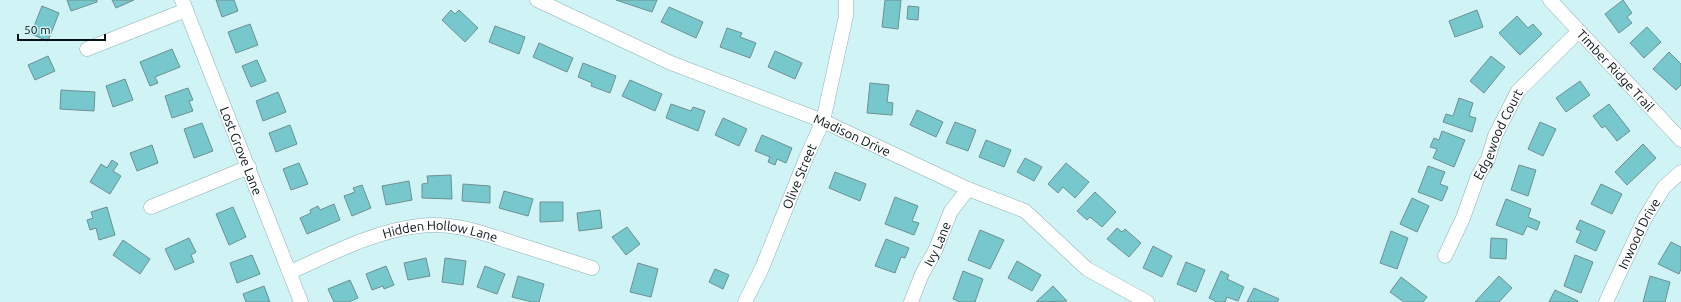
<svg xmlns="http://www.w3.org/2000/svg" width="1681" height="302" viewBox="0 0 1681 302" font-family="Ubuntu,sans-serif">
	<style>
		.building { fill: #76c8cd; stroke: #6e9092 }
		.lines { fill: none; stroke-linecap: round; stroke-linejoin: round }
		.minor-casing { stroke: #8db0b2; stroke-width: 15 }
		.minor { stroke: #fff; stroke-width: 14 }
		.labels { text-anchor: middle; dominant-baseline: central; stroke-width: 3; stroke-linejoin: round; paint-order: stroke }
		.street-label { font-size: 13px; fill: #061314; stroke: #d0f4f6 }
	</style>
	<rect width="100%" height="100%" fill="#d0f4f6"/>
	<!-- building -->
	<path class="building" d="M67,0H97V2L71,11Z
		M112,0H134L116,8Z
		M216,0H234L238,11L222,17Z
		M616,0H657L652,12Z
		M885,0H901L898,29L882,27Z
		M1623,0L1632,13L1627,17L1632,23L1619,33L1605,14Z
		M42,6L59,13L48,41L31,34Z
		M908,6L919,7L918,20L907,19Z
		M669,7L703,22L696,38L661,22Z
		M451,10L455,14L459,10L478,28L465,42L442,20Z
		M1477,10L1483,27L1455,37L1449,21Z
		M1517,16L1528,28L1533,24L1542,34L1520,55L1499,33Z
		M250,24L258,45L236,53L228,32Z
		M495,26L525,37L519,54L489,42Z
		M1647,27L1661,42L1644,58L1630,43Z
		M727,28L742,33L740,37L756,43L750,58L720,47Z
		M539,43L573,58L567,72L533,57Z
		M172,49L180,67L155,77L158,83L150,86L140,62Z
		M775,51L802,63L795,79L768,67Z
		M1669,52L1681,64V85L1676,90L1653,69Z
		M48,56L55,71L35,80L28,65Z
		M1491,56L1505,67L1484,93L1470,81Z
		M257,60L266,81L251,87L242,66Z
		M583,63L616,76L610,93L591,86L592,83L578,77Z
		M125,79L133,100L113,107L106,86Z
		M630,80L662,94L655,111L622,96Z
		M1580,81L1590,95L1566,112L1556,98Z
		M870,83L889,85L887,102L893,103L892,115L867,113Z
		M188,88L193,100L189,101L193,111L172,118L165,96Z
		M61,90L95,92L94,111L60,109Z
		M278,92L286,112L263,121L256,101Z
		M1459,98L1473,103L1469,116L1476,118L1472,132L1443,122L1446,114L1453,116Z
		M671,104L691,111L693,107L705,111L698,131L666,118Z
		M1609,104L1630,131L1617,141L1605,126L1602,128L1593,116Z
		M917,110L943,122L936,137L910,125Z
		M723,118L747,129L739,146L715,135Z
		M955,122L976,130L968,151L946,143Z
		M1540,122L1556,129L1543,156L1528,149Z
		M202,123L213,151L194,158L184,129Z
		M290,125L297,144L276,152L269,133Z
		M1442,131L1465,140L1454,167L1433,158L1437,149L1430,147L1434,138L1439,140Z
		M762,135L792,148L786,163L777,159L775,165L768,162L770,157L755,151Z
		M986,140L1011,150L1004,167L979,157Z
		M1643,144L1656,158L1627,185L1615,172Z
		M152,145L158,163L137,171L130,153Z
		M1025,158L1042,167L1034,181L1017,172Z
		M112,160L118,164L113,171L121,176L110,194L90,182L101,164L107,168Z
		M299,163L308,184L291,190L283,169Z
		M1066,163L1089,182L1075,198L1063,187L1058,193L1048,184Z
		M1519,165L1536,170L1528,196L1511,190Z
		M1428,166L1445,172L1440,184L1448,187L1442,201L1418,192Z
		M835,172L866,184L860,201L829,188Z
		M451,175L452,199L422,198V184L428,183L427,176Z
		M409,181L412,200L386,205L382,186Z
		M463,184L490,186V203L462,201Z
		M1601,184L1622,194L1612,214L1591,204Z
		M362,185L371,208L352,216L344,196L355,192L353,188Z
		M504,191L533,199L528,216L499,208Z
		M1095,192L1116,212L1102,227L1090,217L1087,220L1077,211Z
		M895,197L918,206L912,221L919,223L914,235L885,224Z
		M1412,198L1429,206L1417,232L1400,224Z
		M1506,199L1531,209L1528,217L1540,222L1537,230L1527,226L1523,235L1496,225Z
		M540,202H563V221L540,222Z
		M334,204L340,220L307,234L300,218L311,213L310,210L318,206L320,210Z
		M107,207L115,235L99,240L96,228L90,230L87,220L93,218L91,212Z
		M233,207L246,237L229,245L216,214Z
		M600,210L602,228L579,231L577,213Z
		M1580,220L1605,231L1596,251L1576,242L1581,231L1576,229Z
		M627,227L640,244L626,255L612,237Z
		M1117,228L1122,232L1125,229L1141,243L1129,257L1107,239Z
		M980,230L1004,240L990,269L968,260Z
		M1391,231L1408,238L1397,269L1380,263Z
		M189,238L196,252L191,255L194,262L175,270L165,249Z
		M1491,238L1507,239L1506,259L1490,258Z
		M886,239L909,248L905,258L901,257L895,273L875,266Z
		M123,240L150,259L140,274L113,255Z
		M1671,242L1681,247V269L1679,274L1658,264Z
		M1153,246L1172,256L1162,277L1143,268Z
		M252,255L260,274L237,283L230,263Z
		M1575,255L1593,262L1581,293L1564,286Z
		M426,258L430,276L408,280L404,263Z
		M445,258L466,261L463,285L442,282Z
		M1017,261L1041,275L1032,291L1008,278Z
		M1186,262L1205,270L1196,292L1177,284Z
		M638,263L658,269L651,297L630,292Z
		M386,266L394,285L384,289L383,286L372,290L366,274Z
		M485,266L505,274L497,294L477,287Z
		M715,269L729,275L723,289L709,282Z
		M963,271L983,279L975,302H960L953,299Z
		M1221,271L1229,275L1227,279L1244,287L1238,301L1227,297L1225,302H1217L1209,298Z
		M518,276L544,284L539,302H532L512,297Z
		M1499,276L1512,288L1499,302H1475Z
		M1650,276L1670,282L1665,302H1643Z
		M1401,277L1427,297L1423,302H1404L1390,292Z
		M350,280L358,298L349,302H334L328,289Z
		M264,286L270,302H246L243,294Z
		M1053,286L1067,301L1036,302Z
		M1254,288L1279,299L1277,302H1247Z
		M1555,290L1578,301L1577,302H1549Z"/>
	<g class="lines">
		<defs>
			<g id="minor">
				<path id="s1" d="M182,0L301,302"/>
				<path id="s2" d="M537,0L671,63L823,121L968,189L1025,211L1087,269L1147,302"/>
				<path id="s3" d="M1550,0L1681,140"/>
				<path d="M87,49L186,10"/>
				<path d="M151,207L249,167"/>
				<path id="s4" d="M1445,256L1463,218L1478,176L1488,159L1495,136L1518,91L1579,31"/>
				<path id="s5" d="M290,272C331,254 374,231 419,226C453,221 485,234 517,244C542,252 567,260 592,268"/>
				<path id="s6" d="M745,302L762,268L807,156L823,121L846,16V0"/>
				<path id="s7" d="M911,302L922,274L935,251L951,211L968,189"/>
				<path id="s8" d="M1606,302L1645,218L1664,187L1681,172"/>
			</g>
		</defs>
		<!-- minor casing -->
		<use href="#minor" class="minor-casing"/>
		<!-- minor -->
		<use href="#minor" class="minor"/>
	</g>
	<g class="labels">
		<!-- street labels -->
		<g class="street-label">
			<text stroke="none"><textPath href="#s3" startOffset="96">Timber Ridge Trail</textPath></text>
			<text stroke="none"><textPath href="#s2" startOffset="343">Madison Drive</textPath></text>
			<text stroke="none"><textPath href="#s4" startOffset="133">Edgewood Court</textPath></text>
			<text stroke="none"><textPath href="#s1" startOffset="162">Lost Grove Lane</textPath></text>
			<text stroke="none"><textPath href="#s6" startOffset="137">Olive Street</textPath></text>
			<text stroke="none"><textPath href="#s8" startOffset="76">Inwood Drive</textPath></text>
			<text stroke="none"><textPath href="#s5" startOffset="159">Hidden Hollow Lane</textPath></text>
			<text stroke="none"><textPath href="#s7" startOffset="64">Ivy Lane</textPath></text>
		</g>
	</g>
	<!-- scale -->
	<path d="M18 34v6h87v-6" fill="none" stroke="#061314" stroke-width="2"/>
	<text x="24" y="34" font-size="12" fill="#061314" stroke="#d0f4f6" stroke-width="3" paint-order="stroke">50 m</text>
</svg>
